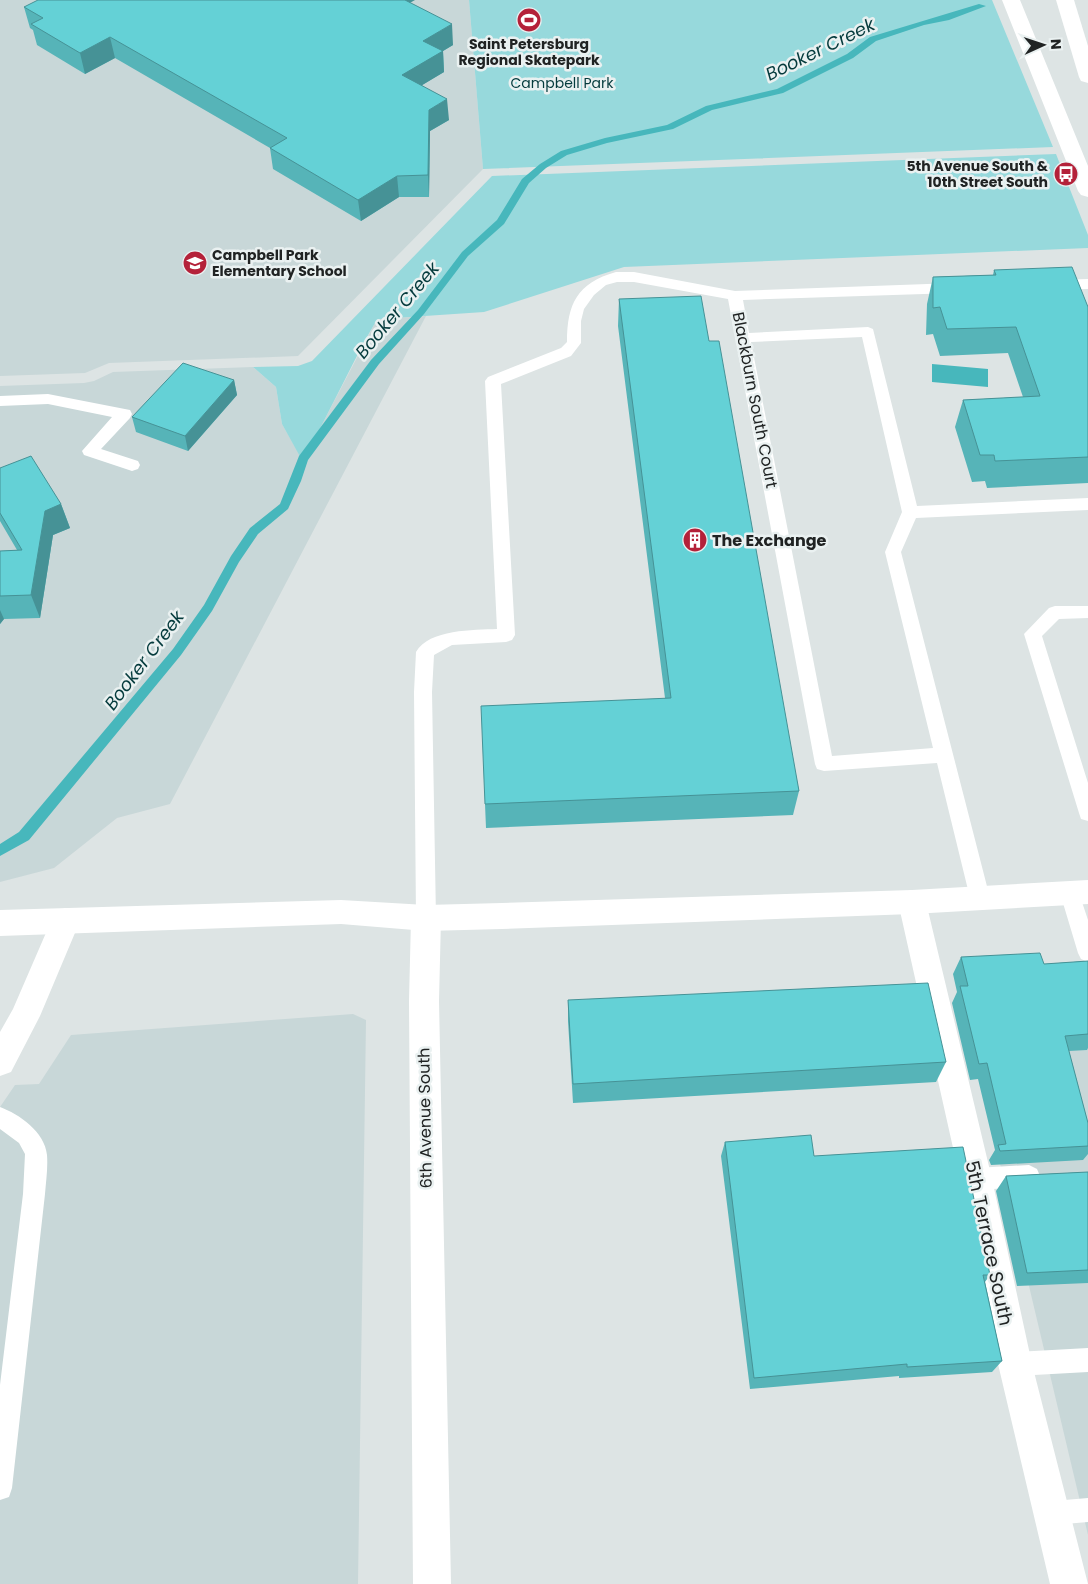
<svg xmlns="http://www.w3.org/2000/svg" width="1088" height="1584" viewBox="0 0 1088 1584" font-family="Poppins,sans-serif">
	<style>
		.built { fill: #c8d7d8 }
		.green { fill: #97d9dc }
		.water { fill: #47b7bc }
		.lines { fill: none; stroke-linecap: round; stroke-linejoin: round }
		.stream { fill: #47b7bc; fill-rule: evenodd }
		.service { fill: #fff; fill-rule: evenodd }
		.minor { fill: #fff; fill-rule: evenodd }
		.tertiary { fill: #fff; fill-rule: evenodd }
		.secondary { fill: #fff; fill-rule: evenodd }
		.motorway { fill: #fff; fill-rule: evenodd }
		.wall { fill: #56b4b8 }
		.shaded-wall { fill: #469296 }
		.building { fill: #64d1d6; stroke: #469296 }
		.labels { text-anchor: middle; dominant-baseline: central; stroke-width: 5; stroke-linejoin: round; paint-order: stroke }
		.far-poi-label { font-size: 14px; font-weight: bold; fill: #202323; stroke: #eaf1f1 }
		.far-park-label { font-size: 14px; fill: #043b3d; stroke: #eaf1f1 }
		.street-label { font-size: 16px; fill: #202323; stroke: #eaf1f1 }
		.poi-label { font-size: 16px; font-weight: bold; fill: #202323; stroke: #eaf1f1; text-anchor: start }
		.water-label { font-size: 18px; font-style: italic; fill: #053b3d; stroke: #eaf1f1 }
		.near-street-label { font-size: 19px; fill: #202323; stroke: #eaf1f1 }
	</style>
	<rect width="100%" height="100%" fill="#dde4e4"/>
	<!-- built -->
	<path class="built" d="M0,0H469L483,169L298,356L109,363L85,373L0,376Z
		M426,316L170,804L117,818L54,868L0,882V386L84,383L94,381L113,372L253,367L276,387L282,424L303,461L375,323L380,319Z
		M1088,971V1535L956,978Z
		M353,1014L366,1020L358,1584H0V1107L15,1085L39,1084L71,1035Z"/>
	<!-- green -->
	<path class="green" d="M469,0H992L1053,147L483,169Z
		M1056,154L1088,235V248L624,267L484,312L380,319L375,323L363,344L303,462L282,424L276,387L253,367L298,366L312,361L492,176Z"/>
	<!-- water -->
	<path class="water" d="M932,364L988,369V387L932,382Z"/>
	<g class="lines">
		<!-- stream -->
		<path class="stream" d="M979,4L986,6L949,20L924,25L876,41L853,58L783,93L712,110L673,129L607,143L567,155L546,168L529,183L504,224L468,256L424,314L379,364L308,460L301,481L288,509L258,534L239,562L212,611L181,655L29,840L0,856V844L19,832L173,649L204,605L231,556L250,528L280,504L299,456L371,360L418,310L462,252L497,220L522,179L540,164L561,151L605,138L667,125L706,106L777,89L847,54L870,37Z"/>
		<!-- service -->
		<path class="service" d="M616,272H634L735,291L955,283L960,285L962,288L960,291L955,293L743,300L749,333L868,327L873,329L917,506L1088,498V510L916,518L901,552L990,898L987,904L980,906L973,904L970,898L937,763L824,771L817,769L815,764L728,299L634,282H617L606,285L594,295L584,309L581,321V343L571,356L501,384L515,635L512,640L506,642L452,645L434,655L432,692L436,918L433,924L426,927L419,924L416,918L414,692L416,652C429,629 474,630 497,629L485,381L488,377L561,348L567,342C567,304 577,283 616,272ZM862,337L902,512L885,552L933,748L832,756L751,342Z
			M1088,279V289L1055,290L1050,288L1048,285L1050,282L1055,280Z
			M48,394L130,410L132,414L130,418L101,449L138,461L140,465L138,469L132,471L84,455L82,451L112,417L48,404L0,406V396Z
			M1055,606H1088V618L1059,619L1042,636L1088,783V821L1081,819L1079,813L1024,634L1049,608Z
			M1070,885L1077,887L1088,920V962L1081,959L1078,953L1060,893L1063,887Z
			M0,1107C19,1114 45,1132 47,1155C48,1168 46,1181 45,1194L12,1488L9,1497L0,1500V1385L23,1194L25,1154L19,1143L0,1129Z
			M1029,1165L1037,1169L1040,1176L1037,1183L1029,1187L976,1190L968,1186L965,1179L968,1172L976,1168Z
			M1088,1348V1372L1015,1376L1007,1372L1003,1364L1007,1356L1015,1352Z
			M1088,1498V1522L1053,1525L1044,1522L1041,1513L1044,1504L1053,1501Z"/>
		<!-- minor -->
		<path class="minor" d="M912,890L922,893L926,902L992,1179L1032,1364L1088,1584H1050L998,1364L960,1179L898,902L902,893Z
			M65,908L75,912L80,921L40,1016L11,1072L0,1076V1032L13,1009L55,912Z"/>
		<!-- tertiary -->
		<path class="tertiary" d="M1002,0H1020L1088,166V197L1081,195L1078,191Z
			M426,905L436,909L441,918L439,1001L451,1584H413L409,1001L411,918L416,909Z"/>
		<!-- secondary -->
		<path class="secondary" d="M1088,880V904L912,914L502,929L426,931L341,924L0,936V910L341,900L426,905L502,903L912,890Z"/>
		<!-- motorway -->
		<path class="motorway" d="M1056,0H1074L1088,46V83L1081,81L1079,77Z"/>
	</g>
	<!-- wall -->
	<path class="wall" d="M410,3L453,45L443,51L444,72L422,85L449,120L430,131L429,197H399L361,221L273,169L270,148L115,58L85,74L37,45L33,30L30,28L24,7Z
		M994,270L1088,307V483L987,488L985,481L972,482L955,427L963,400L1023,397L1008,353L940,356L933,334L926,335L927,304L933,277L993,275Z
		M619,299L709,341L799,791L793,815L486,828L485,804L665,698L618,326Z
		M234,380L237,395L188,451L136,432L132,417Z
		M0,468L61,504L70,528L53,535L40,618L4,619L0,624V551L17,550L0,521Z
		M961,957L1044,964L1088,961V1048L1087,1050L1069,1051L1088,1124V1154L1083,1160L991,1165L989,1160L995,1150L978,1079L970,1080L952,1003L957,992L953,974Z
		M568,1000L946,1062L936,1082L573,1103L568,1021Z
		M725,1142L814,1156L990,1275L985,1282L1002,1361L992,1372L899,1378V1376L750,1389L721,1156Z
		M1088,1172V1283L1017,1286L996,1191L1006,1176Z"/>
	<!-- shaded-wall -->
	<path class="shaded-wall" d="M391,0H415L392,13Z
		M452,24L453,45L443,51L444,72L404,96L402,75L423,41Z
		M110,37L115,58L85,74L80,53Z
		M447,99L449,120L430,131L429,197L428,175L429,110Z
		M397,176L399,197L361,221L358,200Z
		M234,380L237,395L188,451L185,436Z
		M61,504L70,528L53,535L40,618L31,595L45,511Z
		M0,610L4,619L0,624Z"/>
	<!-- building -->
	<path class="building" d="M38,0H405L452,24L423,41L443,51L402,75L447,99L429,110L428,175L397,176L358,200L270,148L287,138L110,37L80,53L31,24L43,18L24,7Z
		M1072,267L1088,307V457L995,461L994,455H980L963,400L1040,396L1016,327L947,329L940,307L933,308V277L996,275L994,270Z
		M701,296L709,341H719L799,791L485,804L481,706L671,698L619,299Z
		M183,363L234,380L185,436L132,417Z
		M31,456L61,504L45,511L31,595L0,596V551L22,550L0,513V468Z
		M1040,953L1044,964L1088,961V1034L1065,1036L1088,1123V1146L1000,1151L998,1145L1006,1144L987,1063L979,1064L960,986H968L961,957Z
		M928,983L946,1062L573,1084L568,1000Z
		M811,1135L814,1156L963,1147L990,1275H983L1002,1361L907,1367V1364L754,1378L725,1142Z
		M1088,1172V1270L1027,1273L1006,1176Z"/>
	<!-- icons -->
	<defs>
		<symbol id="stadium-disc" viewBox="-11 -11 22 22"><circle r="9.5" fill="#b42139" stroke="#eaf1f1"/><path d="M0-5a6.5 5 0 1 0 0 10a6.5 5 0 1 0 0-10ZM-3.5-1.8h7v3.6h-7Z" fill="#fff"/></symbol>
		<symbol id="bus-disc" viewBox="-11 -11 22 22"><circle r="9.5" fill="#b42139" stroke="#eaf1f1"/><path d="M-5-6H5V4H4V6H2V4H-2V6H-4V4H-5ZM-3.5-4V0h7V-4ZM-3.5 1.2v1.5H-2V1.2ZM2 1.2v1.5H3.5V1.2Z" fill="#fff"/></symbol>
		<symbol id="school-disc" viewBox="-11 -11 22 22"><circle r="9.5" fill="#b42139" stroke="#eaf1f1"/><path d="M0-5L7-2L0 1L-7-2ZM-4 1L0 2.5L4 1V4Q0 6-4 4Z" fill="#fff"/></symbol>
		<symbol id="building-disc" viewBox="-11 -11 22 22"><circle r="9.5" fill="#b42139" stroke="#eaf1f1"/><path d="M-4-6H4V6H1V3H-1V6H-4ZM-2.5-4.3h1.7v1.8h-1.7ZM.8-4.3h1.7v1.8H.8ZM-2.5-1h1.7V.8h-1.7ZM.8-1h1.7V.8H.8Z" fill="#fff"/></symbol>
	</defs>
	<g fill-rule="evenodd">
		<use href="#stadium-disc" x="515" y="6" width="28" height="28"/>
		<use href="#bus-disc" x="1052" y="160" width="28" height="28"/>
		<use href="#school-disc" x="181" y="249" width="28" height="28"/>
		<use href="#building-disc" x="681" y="526" width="28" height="28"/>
	</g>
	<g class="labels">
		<!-- far-poi labels -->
		<g class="far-poi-label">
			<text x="529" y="44">Saint Petersburg<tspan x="529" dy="16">Regional Skatepark</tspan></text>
			<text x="1048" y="166" text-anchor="end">5th Avenue South &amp;<tspan x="1048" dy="16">10th Street South</tspan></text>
			<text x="212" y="255" text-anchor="start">Campbell Park<tspan x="212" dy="16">Elementary School</tspan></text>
		</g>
		<!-- far-park labels -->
		<g class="far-park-label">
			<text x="562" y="83">Campbell Park</text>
		</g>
		<!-- street labels -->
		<g class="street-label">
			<text transform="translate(755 400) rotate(79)">Blackburn South Court</text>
			<text transform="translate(425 1118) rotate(-91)">6th Avenue South</text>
		</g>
		<!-- poi labels -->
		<g class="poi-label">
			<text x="712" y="540">The Exchange</text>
		</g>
		<!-- water labels -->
		<g class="water-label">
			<text transform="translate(820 49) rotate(-26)">Booker Creek</text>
			<text transform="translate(397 310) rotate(-50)">Booker Creek</text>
			<text transform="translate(144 660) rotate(-53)">Booker Creek</text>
		</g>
		<!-- near-street labels -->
		<g class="near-street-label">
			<text transform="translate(989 1243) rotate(78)">5th Terrace South</text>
		</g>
	</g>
	<!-- north arrow -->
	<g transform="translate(1043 45) rotate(87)" stroke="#eaf1f1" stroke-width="4" paint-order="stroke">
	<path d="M0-4L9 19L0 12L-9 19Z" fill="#202323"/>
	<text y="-8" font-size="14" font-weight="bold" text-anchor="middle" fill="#202323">N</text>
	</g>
</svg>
